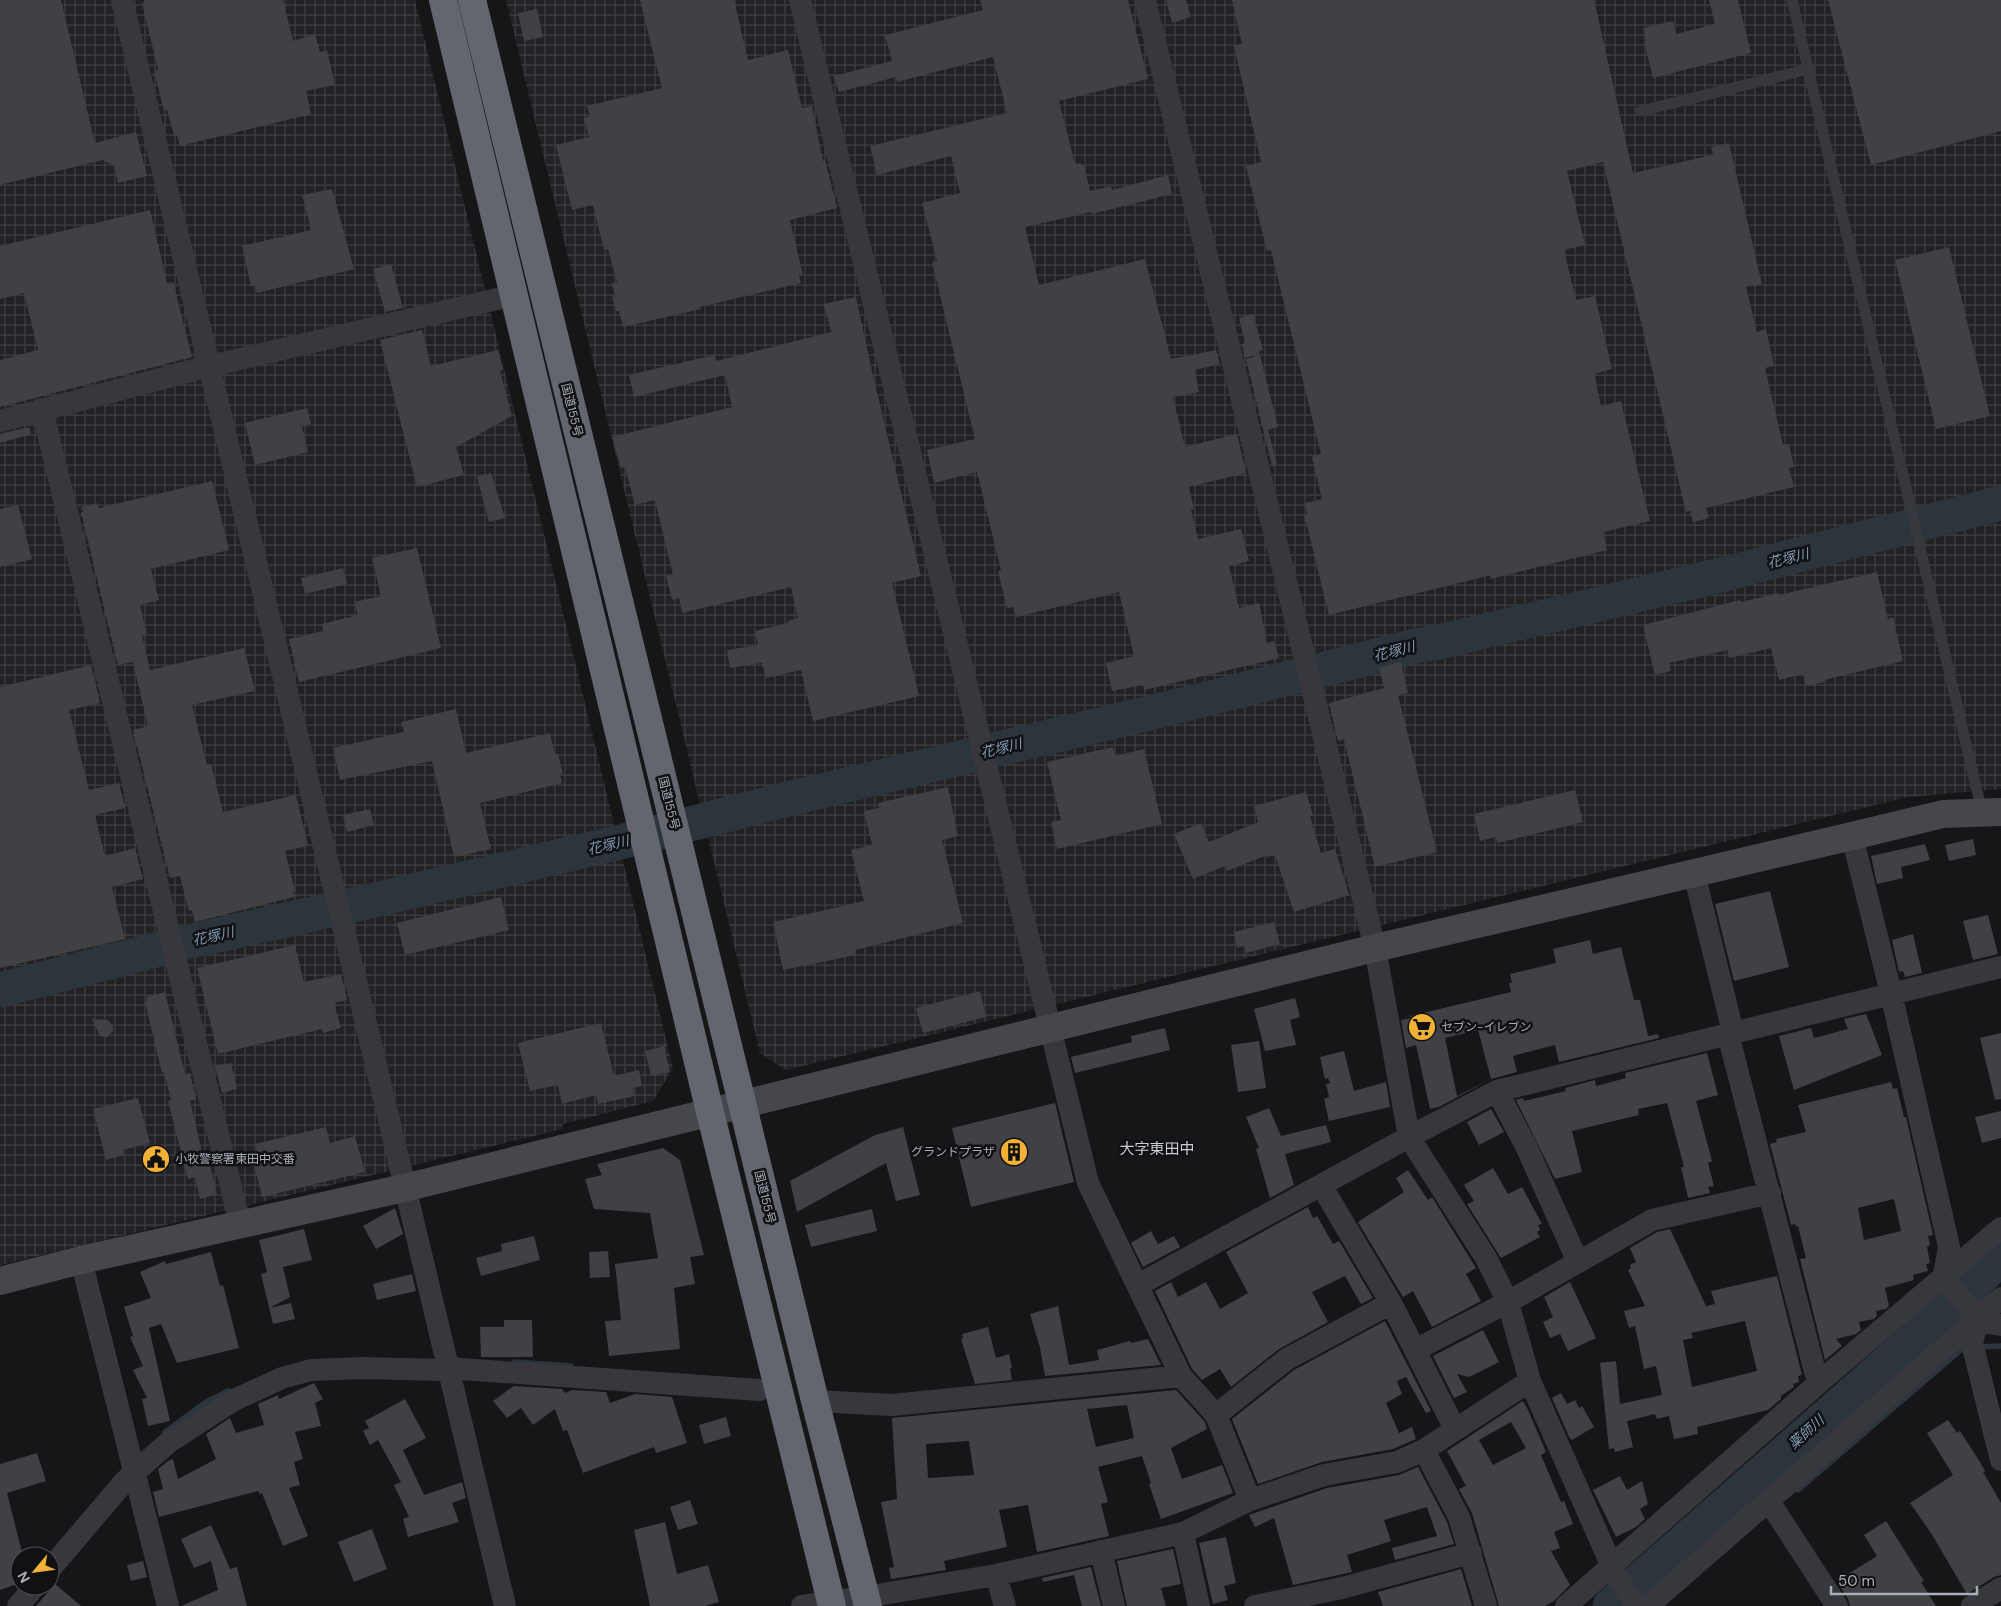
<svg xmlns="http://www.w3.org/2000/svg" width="2001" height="1606" viewBox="0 0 2001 1606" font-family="'DM Sans','Noto Sans JP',sans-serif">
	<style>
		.industrial { fill: url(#industrial-grid) }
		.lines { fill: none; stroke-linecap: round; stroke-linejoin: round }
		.stream { stroke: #2c353c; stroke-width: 5.5 }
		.river { stroke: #2c353c; stroke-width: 35 }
		.building { fill: #404145; fill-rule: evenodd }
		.lane { stroke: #37383d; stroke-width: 11 }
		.street { stroke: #37383d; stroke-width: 22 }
		.secondary { stroke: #45474d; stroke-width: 28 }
		.highway { stroke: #63666e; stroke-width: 28 }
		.labels { text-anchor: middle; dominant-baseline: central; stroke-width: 5; stroke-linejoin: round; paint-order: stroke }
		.street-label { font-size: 12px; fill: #a8adb8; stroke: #111113 }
		.poi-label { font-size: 12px; fill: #a8adb8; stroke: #111113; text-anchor: start }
		.water-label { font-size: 14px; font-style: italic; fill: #7f9bb3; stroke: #111113 }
		.quarter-label { font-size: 15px; fill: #c9ccd4; stroke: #111113 }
	</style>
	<defs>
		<pattern id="industrial-grid" width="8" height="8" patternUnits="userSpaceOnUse" patternTransform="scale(1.25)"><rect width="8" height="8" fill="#222225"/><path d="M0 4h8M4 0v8" fill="none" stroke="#3f3f43"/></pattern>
	</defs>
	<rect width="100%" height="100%" fill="#161618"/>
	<!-- industrial -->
	<path class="industrial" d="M0,0H415L673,1068L653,1101L563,1124V1129L0,1265Z
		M506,0H2001V789L1908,797L786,1070L760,1053Z"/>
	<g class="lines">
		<!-- stream -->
		<path class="stream" d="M1978,1347L2001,1346
			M515,1362L571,1366
			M165,1432L206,1402L228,1391
			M1798,1490L1962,1349"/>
		<!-- river -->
		<path class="river" d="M0,990L183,943L375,900L612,844L788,799L1183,705L1420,645L1434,643L1713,577L2001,503
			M1610,1606L1938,1318L2001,1258"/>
	</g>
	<!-- building -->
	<path class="building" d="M0,0H61L95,143L136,132L147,176L118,183L114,166L103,160L0,185Z
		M144,0H283L293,41L315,34L320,52L327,50L335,85L306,91L311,114L180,146L177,135H174L167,110L164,111L154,71L158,70L142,3L145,2Z
		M640,0H734L748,60L788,50L802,108L812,106L823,161L825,160L837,208L790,220L803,275L799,276L801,283L700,307L701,309L623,327L619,311H616L612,297L615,296L612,283L617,282L608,249L604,250L593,205L572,210L556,145L589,137L584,118L590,116L587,106L662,88Z
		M980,0H1128L1148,79L1059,101L1075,164L1081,163V166L1084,165L1090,191L1111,186L1112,190L1168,175L1172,194L1092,214L1091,212L1025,227L1039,285L1145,259L1171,359L1216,350L1220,364L1195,370L1199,392L1173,397L1185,447L1237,434L1246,473L1189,487L1194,509L1191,510L1198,539L1241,529L1249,561L1229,566L1239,608L1259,603L1267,643L1274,641L1279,658L1144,690L1143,685L1112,691L1106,663L1134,656L1119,592L1016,617L1013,607L1007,608L998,571L1001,570L977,472L934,483L927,450L975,439L932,262L937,261L922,203L960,193L951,156L877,175L870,146L1007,113L993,57L897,82L896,77L839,92L834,76L892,61L885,35L983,10Z
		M1166,0H1186L1191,17L1172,23Z
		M1232,0H1594L1633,173L1713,155L1711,147L1729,143L1762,284L1746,287L1757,332L1766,329L1774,366L1765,368L1783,445L1789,444L1794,467L1789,468L1794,487L1706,508L1709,518L1693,522L1690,511L1686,512L1603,162L1567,171L1585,245L1564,250L1576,300L1595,296L1612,369L1594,374L1601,406L1621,401L1650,521L1603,532L1607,550L1490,579L1491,575L1329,615L1304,514H1307L1305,503L1322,499L1312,457L1321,454L1271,250L1267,251L1246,166L1261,162L1234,46L1242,44Z
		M1709,0H1738L1751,53L1653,78L1644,42L1646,41L1643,28L1673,21L1676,34L1715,24Z
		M1828,0H2001V131L1871,165Z
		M537,9L543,37L524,41L518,13Z
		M332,189L354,269L257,293L255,285L251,286L242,246L311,230L302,195Z
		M150,210L167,283L173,282L192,357L0,407V360L38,350L24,293L0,299V246Z
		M1949,247L1990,416L1936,429L1895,260Z
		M391,264L403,308L385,312L373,269Z
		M856,297L873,376L921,576L892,583L919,696L813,721L801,670L766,678L762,663L730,668L727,650L758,645L755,631L788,623V621L798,618L791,587L682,613L679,598L672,600L666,576L673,575L655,500L635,505L625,467L621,468L612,437L732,407L725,375L634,397L629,375L714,355L716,361L831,332L824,304Z
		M1253,314L1263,350L1259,351L1260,354L1245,358L1242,344L1245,343L1239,318Z
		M422,330L431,366L498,350L503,370L500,371L512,416L456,447L464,475L417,487L380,340Z
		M1260,355L1278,427L1268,430L1277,465L1272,466L1246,359Z
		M307,408L311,424L302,426L308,452L255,465L245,423Z
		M29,427L31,434L0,443V434Z
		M491,473L505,518L489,522L477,477Z
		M212,481L229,550L151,569L159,600L140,605L147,634L142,635L150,670L244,648L255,691L192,705L207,765L211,764L223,812L296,795L308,846L285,851L295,891L293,892L294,897L195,922L192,910L189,911L180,876L170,878L133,730L148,726L133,662L118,665L81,512H83L81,507L97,503L99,508Z
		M18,505L32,559L0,567V509Z
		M417,548L441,648L299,682L289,639L323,631L322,624L358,615L354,602L381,596L372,558Z
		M343,568L347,584L305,594L301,578Z
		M1877,572L1888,619L1893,617L1903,661L1824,680L1825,682L1806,686L1803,674L1779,680L1771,648L1729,658L1727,650L1669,663L1671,671L1655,675L1643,625L1740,600L1741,602L1779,593V595Z
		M1401,662L1408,693L1398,695L1437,852L1375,867L1344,739L1338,741L1329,703L1384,688L1379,668Z
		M91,665L100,703L69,710L89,790L119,783L125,808L95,815L105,856L135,848L143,879L112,887L125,939L0,968V687Z
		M456,709L466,753L550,733L555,755L558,754L563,774H560L562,783L480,803L491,849L454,857L432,761L340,780L333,748L404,732L401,722Z
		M1113,747L1115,756L1144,749L1162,824L1057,849L1051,822L1061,820L1047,762Z
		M948,787L958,836L942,840L963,923L855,950L856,955L783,970L773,922L864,901L851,850L872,845L864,811L879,808L878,803Z
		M1575,790L1583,822L1497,843L1496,837L1480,841L1474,814Z
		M1306,792L1313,815L1310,816L1321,853L1335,849L1349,895L1294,912L1275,855L1267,857V855L1227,871L1225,866L1193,879L1174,834L1201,823L1209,842L1258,822L1254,806Z
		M370,809L374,825L347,832L343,815Z
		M1973,839L1976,855L1949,861L1945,845Z
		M1925,844L1930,860L1901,867L1903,878L1877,884L1871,856Z
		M1770,891L1789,967L1734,981L1715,904Z
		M501,897L509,930L405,955L397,923Z
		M1988,915L1998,954L1973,960L1963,921Z
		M1274,922L1280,944L1246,953L1244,946L1237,948L1234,932Z
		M1913,934L1922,973L1905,977L1903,971L1899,972L1892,940Z
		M1590,940L1593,954L1621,947L1634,1000H1640L1648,1036L1658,1034L1659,1038L1559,1062L1555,1045L1513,1056L1517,1072L1491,1079L1439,1107L1430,1109L1416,1045L1406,1048L1401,1020L1411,1018L1410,1016L1511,992L1509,983H1512L1510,974L1556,963L1553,949ZM1478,1030L1491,1079L1457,1096L1445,1038Z
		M295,945L304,982L341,974L347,1000L334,1003L341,1028L323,1033L322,1029L218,1054L197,968Z
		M980,991L986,1017L923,1033L916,1008Z
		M165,992L185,1074L190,1073L196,1099L190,1101L205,1165L210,1164L217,1194L200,1199L195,1177L188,1179L168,1101L171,1100L164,1072L162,1073L145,1002L147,1001L146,997Z
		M1295,998L1300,1017L1290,1020L1296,1045L1265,1051L1254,1009Z
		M1866,1014L1882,1055L1794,1090L1779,1036L1811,1028L1814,1038L1848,1029L1844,1019Z
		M92,1019L108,1020L113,1027V1031L107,1037H102L99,1034Z
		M601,1023L614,1076L639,1070L642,1086L633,1088L635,1096L598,1104L596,1095L562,1104L558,1085L530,1091L518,1043Z
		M1165,1028L1170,1050L1075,1073L1071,1057L1132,1042L1131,1036Z
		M2001,1033V1099L1995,1100L1980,1038Z
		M1259,1041L1266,1088L1238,1092L1231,1045Z
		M664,1046L670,1072L651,1076L645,1051Z
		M1344,1051L1354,1091L1386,1082L1390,1107L1329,1121L1324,1099L1329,1097L1326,1084L1330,1083L1328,1078L1325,1079L1320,1057Z
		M1707,1053L1718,1095L1696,1101L1712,1161L1708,1163L1714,1186L1708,1187L1710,1193L1688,1198L1681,1167H1684L1667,1103L1638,1109L1639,1115L1572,1131L1582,1172L1555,1179L1516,1100L1523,1098L1524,1101L1566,1091L1565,1088L1595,1080L1596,1086L1626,1078L1625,1073Z
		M231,1063L237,1089L222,1093L215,1066Z
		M1891,1082L1893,1089L1897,1088L1904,1117H1906L1933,1235L1928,1236L1930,1245L1927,1247L1930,1263L1926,1264L1928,1271L1913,1275L1914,1280L1885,1288L1889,1306L1886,1309L1876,1311L1877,1316L1874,1319L1859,1322L1861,1330L1856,1334L1836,1339L1842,1346L1825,1360L1800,1259L1806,1258L1798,1226L1796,1227L1795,1224L1791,1225L1770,1144L1777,1142L1776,1139L1806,1132L1798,1105ZM1894,1199L1901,1231L1864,1240L1858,1208Z
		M138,1098L150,1143L123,1150L124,1155L106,1160L93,1109Z
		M1055,1103L1074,1182L971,1207L952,1128Z
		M1269,1108L1281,1136L1326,1125L1331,1142L1285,1154L1294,1185L1270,1198L1256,1149L1259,1148L1246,1117Z
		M1491,1109L1504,1132L1479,1145L1467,1122Z
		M2001,1111V1138L1982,1143L1975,1117Z
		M326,1127L330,1143L355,1136L365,1172L262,1197L253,1161L259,1160L255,1144Z
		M903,1127L920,1195L896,1201L886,1163L797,1212L790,1181L875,1135Z
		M663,1148L680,1160L704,1255L690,1257L695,1284L674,1288L680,1349L609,1356L605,1321L621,1320L615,1264L658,1258L650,1213L594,1209L585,1179L602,1175L597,1164Z
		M1493,1168L1508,1194L1522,1187L1542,1224L1538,1225L1540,1230L1537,1232L1540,1237L1501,1258L1467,1204L1474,1201L1464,1185Z
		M1408,1170L1428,1200L1432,1197L1476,1268L1466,1274L1481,1301L1432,1327L1413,1291L1403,1297L1358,1222L1404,1192L1396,1178Z
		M1308,1207L1313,1218L1317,1216L1333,1244L1339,1241L1373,1298L1361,1304L1345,1276L1312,1292L1328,1322L1279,1349L1231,1387L1220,1369L1202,1380L1192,1369L1155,1291L1171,1282L1178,1297L1206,1282L1220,1309L1248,1293L1226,1252Z
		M395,1208L403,1234L376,1249L363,1226Z
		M872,1209L877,1231L811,1247L805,1225Z
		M304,1229L312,1260L283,1267L290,1297L270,1308L291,1303L295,1319L273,1324L261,1274L267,1272L259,1240Z
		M1670,1229L1706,1306L1715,1304L1711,1291L1777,1276L1802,1375L1798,1376L1799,1382L1793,1384L1794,1387L1781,1396V1399L1768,1410L1697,1427L1698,1434L1674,1439L1669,1416L1657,1419L1655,1414L1627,1421L1633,1447L1615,1452L1614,1448L1609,1449L1600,1363L1616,1361L1620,1404L1662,1395L1656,1366L1644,1369L1635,1326L1629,1328L1624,1311L1645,1306L1628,1270L1631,1268L1630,1265L1636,1262L1630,1248L1657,1232ZM1745,1321L1757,1371L1692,1387L1683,1340L1693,1338L1691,1333Z
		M1151,1231L1158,1244L1174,1236L1180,1247L1143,1267L1131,1243Z
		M534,1236L540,1260L481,1276L476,1258L502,1251L501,1244Z
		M608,1251L610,1277L590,1278L589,1252Z
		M211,1252L220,1286L223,1285L239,1348L177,1363L161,1324L149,1328L170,1421L148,1426L142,1399L147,1398L133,1370L143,1366L130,1337L133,1336L124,1307L151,1298L140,1272L165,1261L166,1264Z
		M412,1274L416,1291L377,1300L373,1284Z
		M1570,1282L1596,1338L1568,1351L1560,1334L1550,1338L1543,1322L1553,1317L1544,1297Z
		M1058,1306L1069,1365L1099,1360L1097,1350L1130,1341L1131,1343L1148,1339L1161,1365L1045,1376L1040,1348L1030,1314Z
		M504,1320H532L533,1357H481L480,1327H504Z
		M1385,1321L1431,1411L1426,1413L1406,1377L1397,1381L1402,1394L1386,1403L1399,1433L1412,1427L1416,1439L1393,1449L1322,1462L1258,1484L1232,1419L1294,1370Z
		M988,1327L996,1358L1009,1354L1012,1368L1010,1369L1012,1380L975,1384L961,1339L963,1338L962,1334Z
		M1483,1330L1499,1362L1469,1377L1457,1374L1467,1392L1454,1398L1433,1356Z
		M314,1383L323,1399L315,1403L321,1426L295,1432L303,1459L294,1462L300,1485L289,1488L308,1536L283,1546L262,1493L260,1494L258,1491L159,1517L153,1492L163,1489L158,1469L168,1461L173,1459L178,1479L216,1459L206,1434L230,1418L236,1433L264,1425L258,1404L278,1395L279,1399Z
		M514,1386L562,1389L565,1393L572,1390L606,1392L610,1403L635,1394L672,1397L687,1443L656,1453L654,1447L583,1473L567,1430L563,1431L555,1409L533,1425L521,1408L507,1418L493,1401Z
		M1176,1390L1205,1422L1207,1429L1171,1448L1182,1479L1222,1465L1233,1493L1161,1519L1149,1484L1151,1483L1142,1456L1098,1467L1108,1502L1101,1504L1109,1536L1037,1552L1028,1505L999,1510L1007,1547L944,1561L946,1570L891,1579L889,1568L894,1567L881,1502L897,1499L892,1418ZM1127,1405L1134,1438L1096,1447L1087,1409ZM969,1441L974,1475L928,1478L926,1444Z
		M1561,1393L1567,1404L1575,1400L1579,1408L1582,1406L1594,1427L1572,1440L1570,1439L1552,1398Z
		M405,1399L426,1438L403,1450L424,1495L462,1482L466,1498L452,1503L459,1522L408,1537L403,1519L409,1517L394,1485L401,1482L378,1440L370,1445L363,1431L369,1428L365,1421Z
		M1523,1401L1528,1410L1546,1452L1541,1455L1561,1502L1564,1501L1573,1524L1554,1532L1560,1548L1551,1551L1570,1585L1554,1601L1545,1606H1499L1472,1513L1459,1489L1466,1486L1447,1451ZM1511,1422L1526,1448L1493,1465L1479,1440Z
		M726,1417L731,1436L704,1444L699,1425Z
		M1948,1420L1957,1433L1960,1431L1980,1462L1985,1471L1983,1472L2001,1503V1575L1994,1577L1967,1594L1931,1533L1910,1503L1953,1475L1927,1433Z
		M37,1453L46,1481L7,1493L23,1556H20V1583L0,1590V1464Z
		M1418,1467L1447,1522L1454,1544L1395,1560L1392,1548L1437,1536L1427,1507L1384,1520L1391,1541L1347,1555L1352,1572L1293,1585L1274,1518L1255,1527L1249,1515L1327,1488L1399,1475Z
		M1620,1476L1627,1490L1642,1481L1648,1504L1640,1509L1645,1519L1636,1527L1616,1537L1593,1490Z
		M690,1500L698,1524L678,1530L670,1507Z
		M1886,1521L1924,1581L1921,1582L1936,1606H1850L1848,1599L1837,1581L1877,1556L1864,1535Z
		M665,1522L677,1574L708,1565L719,1602L705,1606H650L634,1530Z
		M211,1525L230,1569L237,1567L247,1606H181L218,1590L211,1561L194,1568L181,1539Z
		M372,1529L387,1569L354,1582L338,1542Z
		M1226,1537L1236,1583L1224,1586L1228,1600L1213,1604L1199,1543Z
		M1173,1549L1181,1584L1161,1588L1166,1606H1127L1117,1561Z
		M143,1561L147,1577L131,1581L127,1565Z
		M1091,1567L1101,1606H1082L1074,1575L1043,1582L1042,1578Z
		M1461,1569L1472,1606H1383L1378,1592Z
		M55,1584L81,1606H36Z"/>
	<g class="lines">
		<!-- lane -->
		<path class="lane" d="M1792,0L1982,812
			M1641,111L1809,69"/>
		<!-- street -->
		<path class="street" d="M122,0L505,1606
			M800,0L1088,1183L1181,1376L1216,1415L1287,1359L1391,1303
			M1145,0L1375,948L1409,1137L1486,1258L1508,1302L1530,1381L1614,1571L1636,1606
			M42,409L240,1224
			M0,421L210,366L514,295
			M1852,836L1891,993L1949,1247L1944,1274L1947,1282L1978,1319
			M1694,873L1733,1032
			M1728,1034L1815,1372L1822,1380
			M1497,1091L1526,1146L1578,1262
			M1321,1185L1391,1303L1455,1429
			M81,1260L168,1606
			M1138,1285L1409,1137L1497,1091L2001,967
			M1978,1319L1972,1343L2001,1460
			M1977,1321L2001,1325
			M1415,1350L1508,1302L1652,1220L1770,1193
			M815,1401L892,1405L1181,1376
			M1216,1415L1250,1500
			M1424,1450L1459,1517L1486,1606
			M1768,1500L1837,1606
			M1183,1533L1199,1606
			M1101,1551L1114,1606
			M50,1569L124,1482L134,1473L169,1442L234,1400L282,1378L311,1370L362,1368L442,1370L447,1368L759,1390
			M996,1575L1005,1606
			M18,1606L35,1586
			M802,1606L865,1597L996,1575L1183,1533L1250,1500L1324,1475L1397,1462L1424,1450L1530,1381
			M1255,1606L1342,1588L1471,1553
			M1566,1606L1822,1380L2001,1228
			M1648,1606L2001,1298
			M1972,1606L2001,1588"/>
		<!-- secondary -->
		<path class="secondary" d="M0,1281L81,1260L404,1188L1375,948L1852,836L1943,814L2001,812"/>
		<!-- highway -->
		<path class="highway" d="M443,0L710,1112L832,1606
			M472,0L815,1401L868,1606"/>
	</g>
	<!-- icons -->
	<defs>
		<symbol id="supermarket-disc" viewBox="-11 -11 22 22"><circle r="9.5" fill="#f2b134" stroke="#111113"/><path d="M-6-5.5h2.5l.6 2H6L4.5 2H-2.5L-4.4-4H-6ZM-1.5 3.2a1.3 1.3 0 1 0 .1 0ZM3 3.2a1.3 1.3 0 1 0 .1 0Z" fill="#111"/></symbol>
		<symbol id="building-disc" viewBox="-11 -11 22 22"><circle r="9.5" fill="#f2b134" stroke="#111113"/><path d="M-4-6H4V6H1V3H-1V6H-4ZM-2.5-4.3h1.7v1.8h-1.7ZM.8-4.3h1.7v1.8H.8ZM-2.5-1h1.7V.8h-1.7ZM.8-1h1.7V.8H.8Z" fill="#111"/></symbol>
		<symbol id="civic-disc" viewBox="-11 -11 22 22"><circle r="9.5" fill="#f2b134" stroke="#111113"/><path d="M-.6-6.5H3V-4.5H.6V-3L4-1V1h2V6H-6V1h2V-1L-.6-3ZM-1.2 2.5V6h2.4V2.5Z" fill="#111"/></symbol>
	</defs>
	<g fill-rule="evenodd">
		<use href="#supermarket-disc" x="1406" y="1011" width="32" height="32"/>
		<use href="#building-disc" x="998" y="1136" width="32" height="32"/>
		<use href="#civic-disc" x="140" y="1143" width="32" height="32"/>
	</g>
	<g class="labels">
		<!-- street labels -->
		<g class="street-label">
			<text transform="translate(572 410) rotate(76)">国道155号</text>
			<text transform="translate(669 803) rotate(76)">国道155号</text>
			<text transform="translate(765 1197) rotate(76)">国道155号</text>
		</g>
		<!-- poi labels -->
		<g class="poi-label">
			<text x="1441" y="1027">セブン-イレブン</text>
			<text x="995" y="1152" text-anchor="end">グランドプラザ</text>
			<text x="175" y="1159">小牧警察署東田中交番</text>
		</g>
		<!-- water labels -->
		<g class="water-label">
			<text transform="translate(1788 558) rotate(-14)">花塚川</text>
			<text transform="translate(1394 651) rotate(-14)">花塚川</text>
			<text transform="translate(1001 748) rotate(-14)">花塚川</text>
			<text transform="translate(608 845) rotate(-13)">花塚川</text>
			<text transform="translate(213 936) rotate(-13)">花塚川</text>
			<text transform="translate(1806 1432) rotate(-42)">薬師川</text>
		</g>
		<!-- quarter labels -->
		<g class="quarter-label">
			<text x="1157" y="1149">大字東田中</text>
		</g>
	</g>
	<!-- north arrow -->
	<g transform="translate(35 1571) rotate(241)"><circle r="24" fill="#111113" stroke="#4d4f55"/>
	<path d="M0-4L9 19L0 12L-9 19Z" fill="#f2b134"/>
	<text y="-8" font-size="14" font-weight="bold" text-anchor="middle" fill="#a8adb8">N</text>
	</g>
	<!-- scale -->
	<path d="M1831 1586v8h146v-8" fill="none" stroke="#a8adb8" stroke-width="2.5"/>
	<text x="1838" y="1586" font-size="15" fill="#a8adb8" stroke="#111113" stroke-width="4" paint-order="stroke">50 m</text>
</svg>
